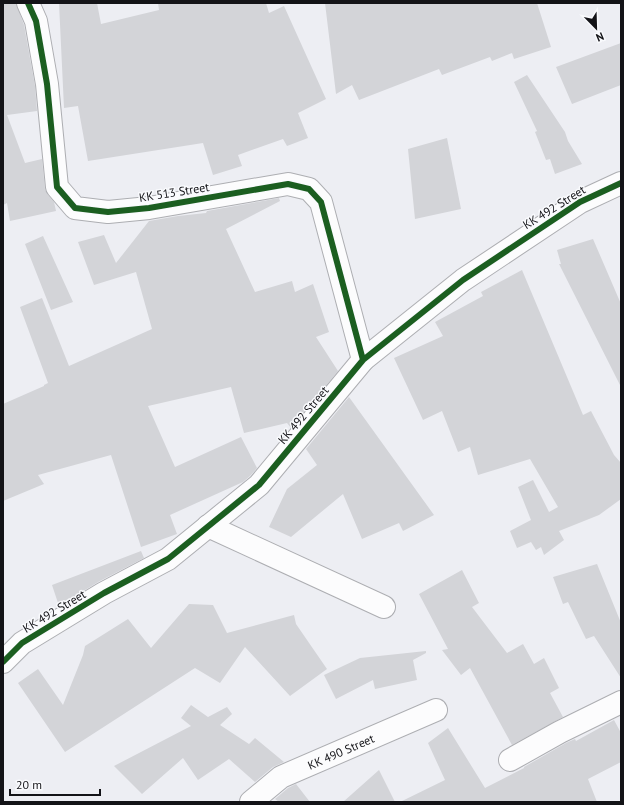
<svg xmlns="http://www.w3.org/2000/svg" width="624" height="805" viewBox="0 0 624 805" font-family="'PT Sans',sans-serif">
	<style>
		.building { fill: #d3d4d8 }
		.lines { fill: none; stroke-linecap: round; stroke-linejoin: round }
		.minor-casing { stroke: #adaeb2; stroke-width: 24 }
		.minor { stroke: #fcfcfd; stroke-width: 22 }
		.cycleway-casing { stroke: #f9fafd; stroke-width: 8 }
		.cycleway { stroke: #1b5e20; stroke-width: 6 }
		.labels { text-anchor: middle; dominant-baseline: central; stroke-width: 3; stroke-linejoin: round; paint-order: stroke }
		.street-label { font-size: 12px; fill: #131317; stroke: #f9fafd }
	</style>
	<rect width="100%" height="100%" fill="#edeef3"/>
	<!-- building -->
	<path class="building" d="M3,3H16L24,25L35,86L37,111L7,115L25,163L42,159L45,189L48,195L54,202L56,211L10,221L7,203L3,205Z
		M59,3H97L101,24L159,10L158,3H266L269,13L284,6L326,99L298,113L308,138L287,146L283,139L238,155L242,166L213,175L203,143L88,161L78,106L64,108Z
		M325,3H537L551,47L514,59L512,53L492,61L490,57L442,75L439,69L359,100L352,85L336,94Z
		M621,43V85L572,104L556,67Z
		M527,75L565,132L568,141L582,164L555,174L550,159L546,160L535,132L537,131L514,82Z
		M447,138L461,209L415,219L408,149Z
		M279,198L280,201L226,229L255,292L292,281L295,292L313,284L329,332L316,337L338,371L291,428L287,423L244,433L231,387L148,406L175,467L241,437L257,468L250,476L243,482L170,515L177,534L141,547L111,455L38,475L44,484L3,501V404L44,386V385L48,383L20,307L42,298L69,366L152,329L136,272L94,285L78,242L104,235L116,263L149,221L178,216L206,213L207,211Z
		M43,236L73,302L51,310L25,244Z
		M593,239L621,304V387L559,264H561L557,250Z
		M522,270L583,415L591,411L614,455L621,463V499L599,515L559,531L564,540L544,555L541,547L536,550L531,542L517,548L510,531L531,520L518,487L533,480L549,512L558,507L530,459L478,475L470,447L458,452L442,411L423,420L394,358L443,336L435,322L483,296L481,292Z
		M349,397L434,515L403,531L399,523L362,539L343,494L291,537L269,527L287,489L317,465L306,449Z
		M141,551L144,558L98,582L59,606L52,585Z
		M597,564L621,623V678L594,636L586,639L568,602L563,604L553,577Z
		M462,570L479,603L472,607L507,653L523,644L534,664L544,658L559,688L550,693L563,717L512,745L470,668L461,675L442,650L448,649L419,594Z
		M189,604L213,605L227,633L294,615L296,624L327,669L290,696L245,647L220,683L195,668L65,752L18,683L38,669L63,705L83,655L85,646L128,619L151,648Z
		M426,651V653L413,660L417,680L375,689L373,680L336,699L324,675L360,658Z
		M191,705L208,717L227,707L232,714L220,725L249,744L255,738L284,762L273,767L255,782L229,759L198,780L183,758L142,794L114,766L191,726L181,718Z
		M614,720L621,733V762L588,779L597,802H400L445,780L428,743L448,728L485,788L524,768V767L566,743L575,739L576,741Z
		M379,770L395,802H343Z
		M296,784L310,802H279L275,799L288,788Z"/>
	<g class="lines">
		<defs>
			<g id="minor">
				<path d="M28,3L36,21L47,84L57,187L75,208L108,212L149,208L288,184L309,189L321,202L363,360"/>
				<path d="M208,526L384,607"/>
				<path d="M3,662L22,643L104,593L168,559L259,485L363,360L463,280L580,202L621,183"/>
				<path d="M510,760L560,732L621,702"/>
				<path id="s1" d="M251,802L281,777L436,710"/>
			</g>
		</defs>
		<!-- minor casing -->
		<use href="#minor" class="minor-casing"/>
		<!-- minor -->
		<use href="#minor" class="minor"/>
		<defs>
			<path id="cycleway" d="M28,3L36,21L47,84L57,187L75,208L108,212L149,208L288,184L309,189L321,202L363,360
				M3,662L22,643L104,593L168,559L259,485L363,360L463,280L580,202L621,183"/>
		</defs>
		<!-- cycleway casing -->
		<use href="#cycleway" class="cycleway-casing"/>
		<!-- cycleway -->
		<use href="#cycleway" class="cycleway"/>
	</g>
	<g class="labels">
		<!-- street labels -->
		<g class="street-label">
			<text transform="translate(174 192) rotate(-9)">KK 513 Street</text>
			<text transform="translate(554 207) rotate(-32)">KK 492 Street</text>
			<text transform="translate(303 415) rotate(-50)">KK 492 Street</text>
			<text transform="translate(54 611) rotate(-31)">KK 492 Street</text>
			<text stroke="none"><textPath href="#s1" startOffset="104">KK 490 Street</textPath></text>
		</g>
	</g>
	<!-- border -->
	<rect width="624" height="805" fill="none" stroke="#131317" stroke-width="8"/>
	<!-- north arrow -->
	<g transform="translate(596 28) rotate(157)" stroke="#f9fafd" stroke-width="3" paint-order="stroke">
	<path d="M0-3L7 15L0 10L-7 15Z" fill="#131317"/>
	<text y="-6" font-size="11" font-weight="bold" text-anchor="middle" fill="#131317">N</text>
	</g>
	<!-- scale -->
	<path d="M10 789v6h90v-6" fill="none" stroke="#131317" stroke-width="2"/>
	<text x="16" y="789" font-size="12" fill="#131317" stroke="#f9fafd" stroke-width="3" paint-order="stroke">20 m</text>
</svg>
